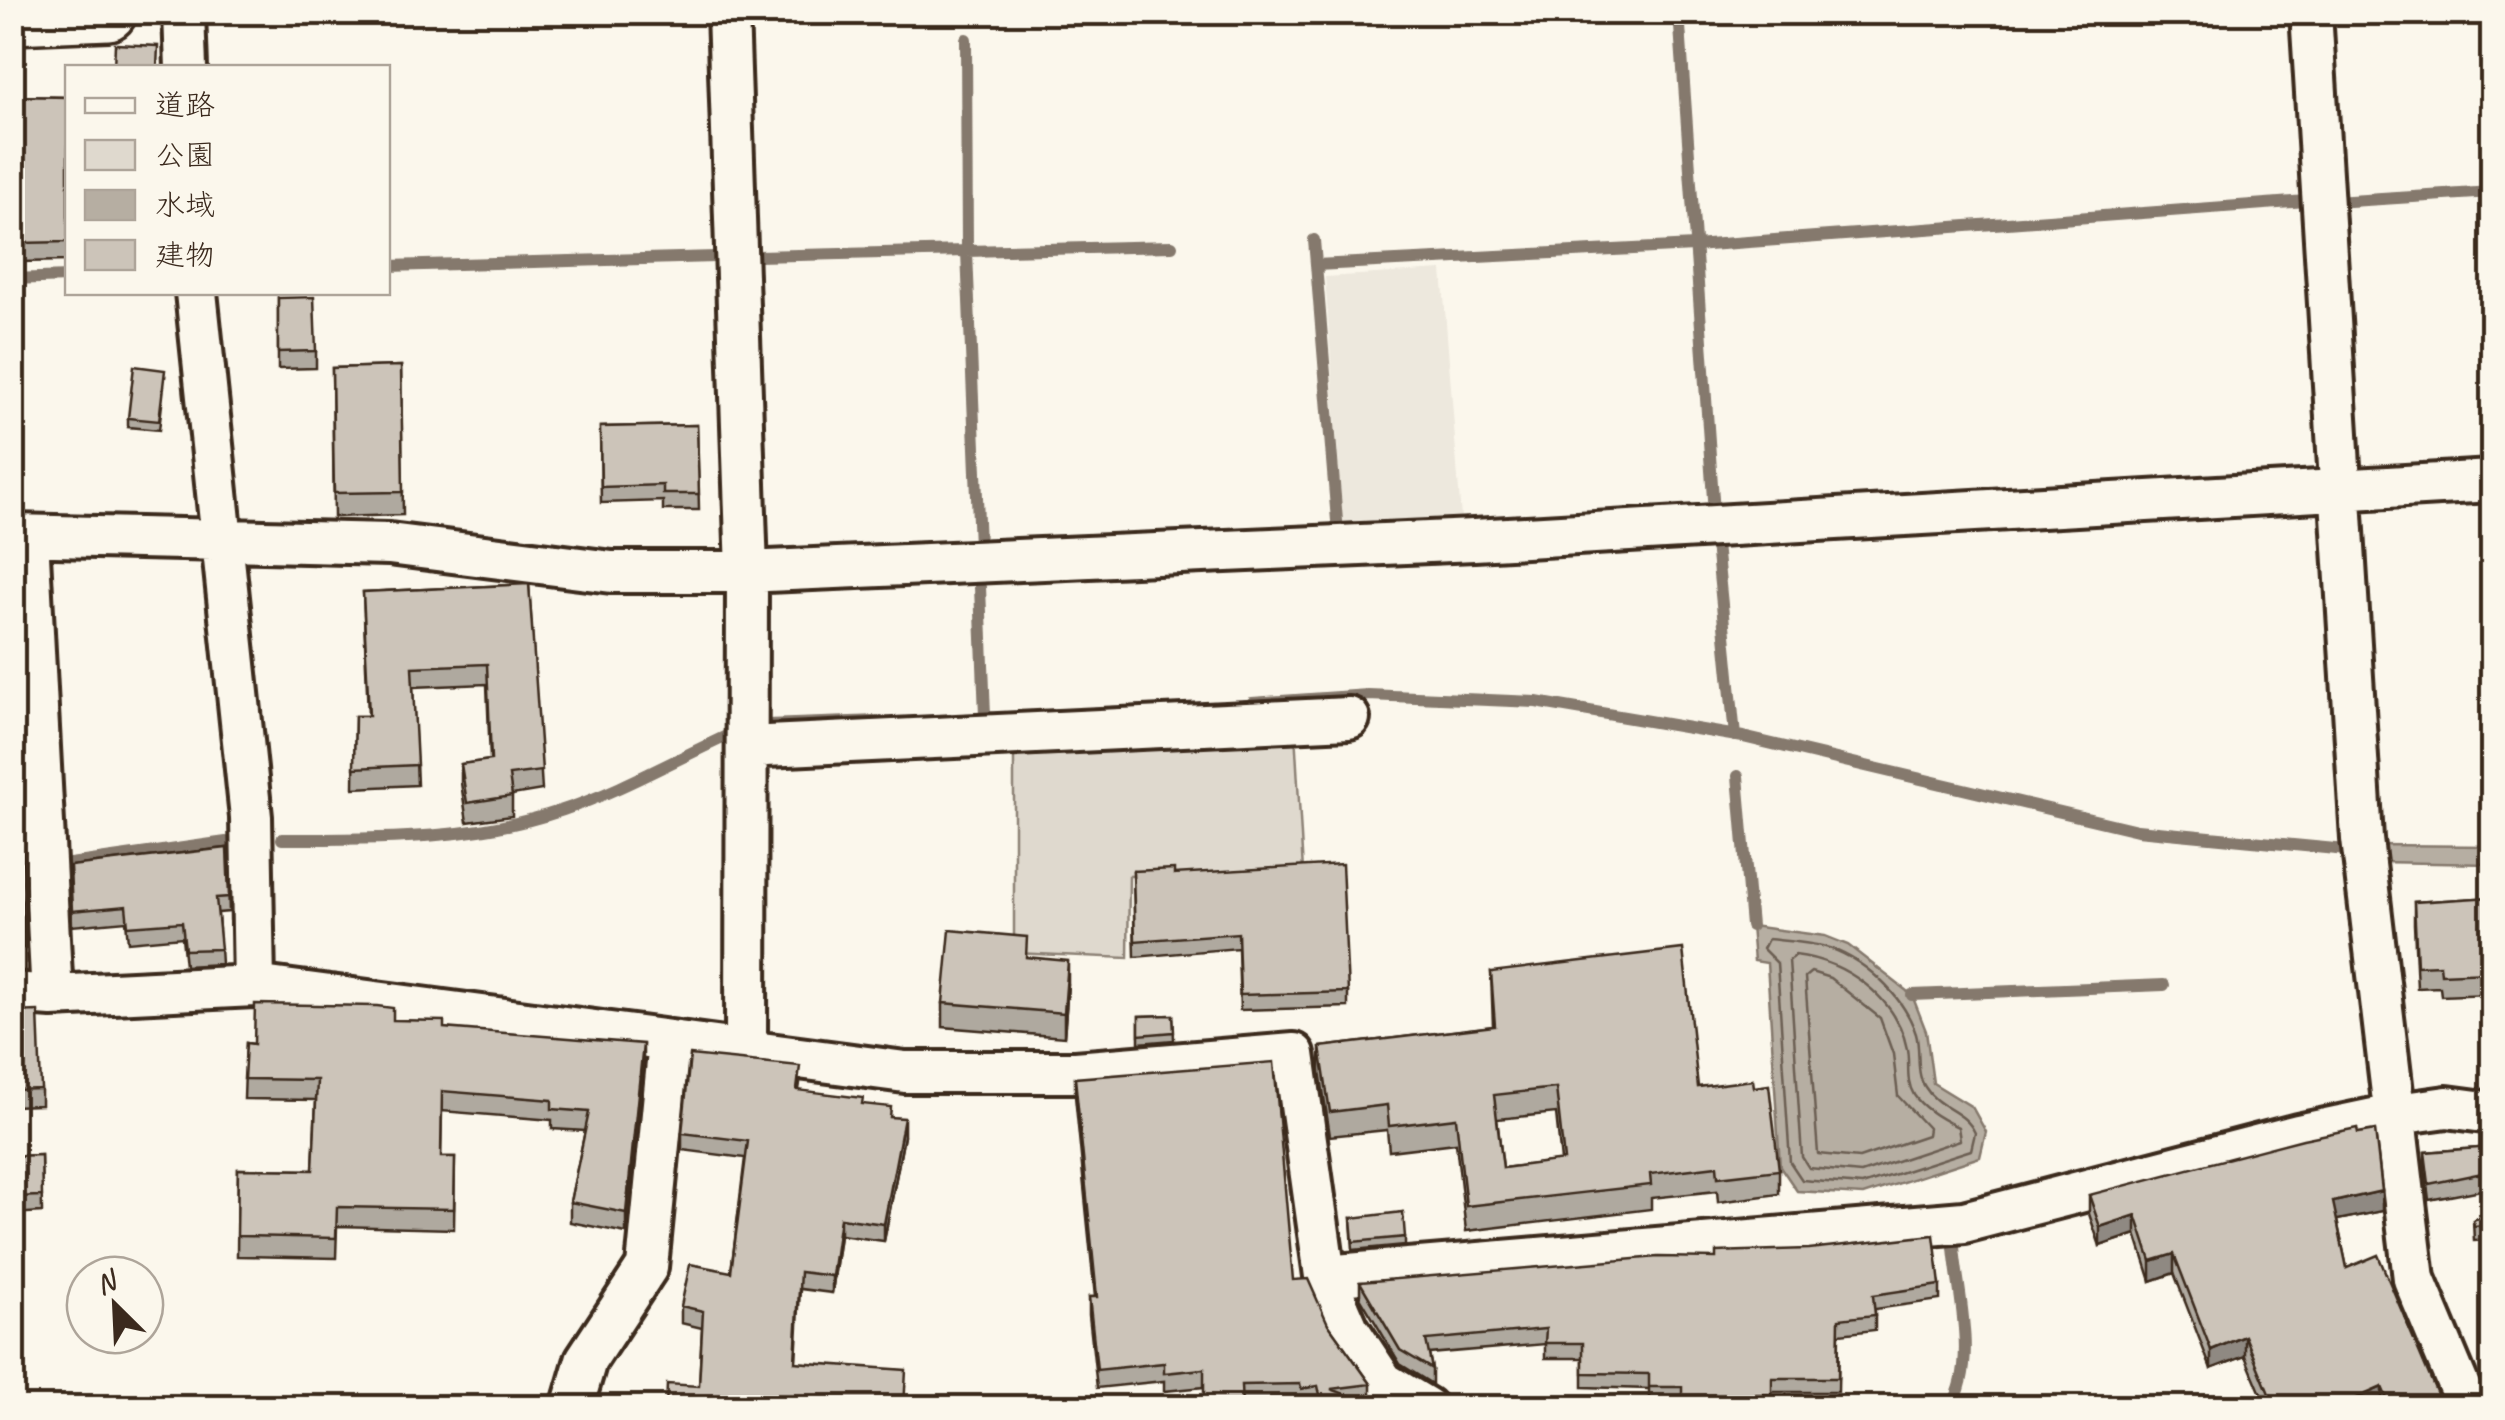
<svg xmlns="http://www.w3.org/2000/svg" width="2505" height="1420" viewBox="0 0 2505 1420" font-family="Caveat,'Klee One',sans-serif">
	<style>
		.built { fill: #ede8dd }
		.green { fill: #dfd9ce; stroke: #8d8276; stroke-width: 2.5 }
		.water { fill: #b6aea2; stroke: #85796d; stroke-width: 2.5 }
		.lines { fill: none; stroke-linecap: round; stroke-linejoin: round }
		.shore { stroke: #6c5f53; stroke-width: 2.5 }
		.stream { stroke: #85796d; stroke-width: 12 }
		.street-casing { stroke: #3b2a1e; stroke-width: 48 }
		.secondary-casing { stroke: #3b2a1e; stroke-width: 62 }
		.street { stroke: #fbf7ec; stroke-width: 40 }
		.secondary { stroke: #fbf7ec; stroke-width: 55 }
		.wall { fill: #afa99f; stroke: #3b2a1e; stroke-width: 2.5; fill-rule: evenodd }
		.shaded-wall { fill: #8f8982; stroke: #3b2a1e; stroke-width: 2.5 }
		.building { fill: #ccc4b9; stroke: #3b2a1e; stroke-width: 2.5; fill-rule: evenodd }
	</style>
	<rect width="100%" height="100%" fill="#fbf7ec"/>
	<filter id="ink" filterUnits="userSpaceOnUse"><feTurbulence type="fractalNoise" baseFrequency=".01" numOctaves="2"/><feDisplacementMap in="SourceGraphic" scale="20" xChannelSelector="R" yChannelSelector="G"/><feConvolveMatrix kernelMatrix="1 2 1 2 8 2 1 2 1" color-interpolation-filters="sRGB"/></filter>
	<g filter="url(#ink)">
		<!-- built -->
		<path class="built" d="M1442,270L1462,531L1344,539L1325,277Z"/>
		<!-- green -->
		<path class="green" d="M1295,732L1303,871L1129,876L1128,958L1014,953V746Z"/>
		<!-- water -->
		<path class="water" d="M2372,845L2492,846V864L2377,862Z
			M1751,926L1825,936L1848,945L1912,995L1926,1031L1933,1083L1972,1107L1986,1132L1980,1157L1863,1195L1797,1191L1780,1166L1767,963L1754,961Z"/>
		<g class="lines">
			<!-- shore -->
			<path class="shore" d="M1768,939C1786,941 1805,942 1822,946C1862,956 1904,996 1916,1034C1921,1051 1915,1072 1925,1087C1938,1109 1965,1110 1975,1133L1971,1150L1862,1185L1802,1180L1790,1162L1777,963L1763,949Z
				M1795,955C1845,961 1897,997 1907,1049C1910,1065 1905,1080 1914,1095C1924,1110 1943,1120 1958,1127L1960,1140L1861,1173L1809,1168L1802,1157L1789,960Z
				M1811,972L1830,978L1880,1018L1893,1054L1898,1096L1928,1128L1927,1135L1859,1158L1818,1154L1805,977Z"/>
			<!-- stream -->
			<path class="stream" d="M1679,12L1714,513
				M966,39L967,252L979,546
				M2334,202L2492,192
				M1314,240L1338,533
				M757,256L1172,246
				M1316,265L1694,246L2307,201
				M388,266L716,257
				M12,279L68,277
				M1716,544L1735,736
				M980,587L985,716
				M1252,703L1368,695L1536,702L1743,737L2137,830L2357,851
				M766,725L878,721
				M1738,776L1751,926
				M282,839C376,839 473,841 563,810C620,791 676,759 731,734
				M63,865L226,842
				M1912,995L2164,985
				M1951,1407C1978,1364 1958,1295 1954,1247"/>
			<defs>
				<path id="street" d="M184,12L186,68
					M728,12L747,572L746,1050
					M2311,12L2362,839L2414,1279L2468,1408
					M196,292L251,817L254,986
					M12,535L389,544L612,572H747L1474,540L2492,481
					M28,536L52,996
					M747,747L1349,718
					M12,993L52,996L254,986L905,1072H1076L1294,1054L1325,1276L1348,1329L1383,1382L1426,1408
					M1325,1276L1964,1222L2298,1135L2397,1114L2447,1107L2492,1113
					M572,1408L586,1360L647,1267L669,1042"/>
				<path id="secondary" d="M12,16L108,12"/>
			</defs>
			<!-- street casing -->
			<use href="#street" class="street-casing"/>
			<!-- secondary casing -->
			<use href="#secondary" class="secondary-casing"/>
			<!-- street -->
			<use href="#street" class="street"/>
			<!-- secondary -->
			<use href="#secondary" class="secondary"/>
		</g>
		<!-- wall -->
		<path class="wall" d="M12,96L68,97V261L19,262L17,207H12Z
			M278,298L316,351V368L278,369Z
			M401,366L403,515L334,517L332,368Z
			M165,378L159,430L128,427V418Z
			M12,422H23V468H12Z
			M697,425L699,510H663V501L601,503L600,427Z
			M529,584L542,790L512,795V816L467,822L461,783V764L490,760L487,684L413,687L417,785L354,788L355,716H368L363,592Z
			M227,848L229,912L218,913L221,964L185,966L182,937L128,942L126,921L72,926L70,866Z
			M12,865L24,932V948L12,949Z
			M1133,871L1174,874L1348,992V1007L1240,1010L1238,948L1135,957Z
			M2492,897V1054L2489,994L2441,996L2440,987L2417,988L2414,924V902Z
			M1027,957L1068,984L1064,1037L943,1027V1003Z
			M1491,972L1698,1087H1754L1779,1170V1194L1718,1202L1717,1191L1651,1198V1209L1466,1231L1456,1143L1389,1151L1387,1130L1330,1136L1320,1071V1047L1493,1026ZM1556,1113L1561,1161L1503,1168L1497,1119Z
			M12,1012L41,1089V1105L12,1106Z
			M1173,1015L1174,1040L1139,1043V1016Z
			M393,1020L643,1064L626,1233L570,1222V1202L585,1131L552,1129V1120L442,1111L441,1157H455L454,1229L337,1226L336,1258L237,1256L238,1169L313,1170L316,1100L244,1099L246,1043L254,1044Z
			M1075,1078L1293,1280L1328,1324L1371,1384V1402L1368,1403L1382,1408H1319L1318,1404L1301,1407L1300,1402L1242,1403L1204,1387L1164,1391V1381L1097,1388L1089,1315V1297H1095L1075,1096Z
			M800,1083L799,1090L863,1104L891,1117L904,1136L884,1241L840,1235L832,1293L800,1289L796,1363L699,1386L702,1328L681,1323V1306L731,1272L745,1158L682,1150V1133Z
			M2492,1147V1188L2429,1200L2425,1168V1152Z
			M41,1155L42,1212L12,1214V1156Z
			M2089,1195L2382,1211L2337,1220L2347,1268L2443,1408H2383L2382,1406L2378,1408H2267L2245,1356L2211,1369L2174,1273L2151,1281L2136,1234L2100,1246L2089,1214Z
			M2492,1212V1240L2474,1241L2473,1220Z
			M1351,1218L1405,1237V1245L1353,1250Z
			M1360,1282L1940,1285V1300L1875,1309V1330L1839,1334L1838,1392H1772V1408H1682V1402H1649V1389L1583,1387V1358H1545V1344L1429,1354L1432,1369V1384L1400,1364L1360,1297Z"/>
		<!-- shaded-wall -->
		<path class="shaded-wall" d="M1068,961V984L1064,1037V1013Z
			M643,1044V1064L626,1233V1213Z
			M904,1118V1136L884,1241V1224Z
			M2382,1191V1211L2333,1221V1202Z
			M2136,1215V1234L2100,1246V1227Z
			M840,1218V1235L832,1293V1276Z
			M2174,1254V1273L2151,1281V1261Z
			M2245,1336V1356L2211,1369V1350Z
			M2382,1387V1406L2378,1408H2334Z"/>
		<!-- building -->
		<path class="building" d="M115,44L158,46L157,68H114Z
			M12,96L68,97V242L19,243L17,188H12Z
			M314,297L316,351L278,352V298Z
			M134,366L165,370L159,421L128,418Z
			M401,366L403,492L334,493L332,368Z
			M12,422H23V453H12Z
			M697,425L699,494H663V485L601,487L600,427Z
			M529,584L542,771L509,775L512,796L467,803L461,764L491,760L487,664L412,667L417,765L354,768L355,716H369L363,592Z
			M227,848L229,897L216,898L221,949L185,950L182,922L128,926L126,906L72,911L70,866Z
			M1342,864L1348,992L1240,995L1238,933L1135,941L1133,871L1174,869V874Z
			M12,865H19L24,932L12,933Z
			M2492,897V1032L2489,972L2441,974L2440,965L2417,966L2414,902Z
			M950,930L1027,937L1026,957L1068,961L1064,1013L943,1003Z
			M1683,949L1698,1087L1753,1080L1754,1087L1769,1085L1779,1170L1718,1177L1717,1166L1650,1174L1651,1185L1466,1206L1456,1118L1389,1126L1387,1105L1330,1112L1320,1047L1495,1026L1491,972ZM1556,1088L1564,1160L1503,1168L1494,1095Z
			M255,1004L377,1006L393,1008V1020L444,1021V1028L643,1044L626,1213L570,1202L589,1112L552,1109V1100L442,1091L441,1157H455L454,1209L337,1207L336,1238L237,1236L238,1169L313,1170L317,1080L244,1079L246,1043L254,1044Z
			M38,1011L41,1089L12,1090V1012Z
			M1173,1015L1174,1032L1139,1035V1016Z
			M690,1055L800,1066L797,1090L863,1098L862,1104L891,1107L890,1117L904,1118L884,1224L840,1218L832,1276L800,1272L795,1362L906,1370L904,1408H666L667,1384L699,1386L703,1311L681,1306L690,1264L731,1272L748,1141L682,1133Z
			M1274,1062L1293,1280L1308,1279L1328,1324L1371,1384L1331,1389L1382,1408H1323L1318,1386L1301,1389L1300,1384L1241,1385L1242,1408H1204V1369L1164,1373V1363L1097,1370L1089,1297H1097L1075,1078Z
			M2357,1128L2358,1133L2375,1130L2382,1191L2333,1202L2347,1268L2378,1255L2443,1408H2391L2382,1387L2334,1408H2275L2245,1336L2211,1350L2174,1254L2151,1261L2136,1215L2100,1227L2089,1195L2303,1139Z
			M2492,1147V1171L2429,1184L2425,1152Z
			M41,1155L42,1196L12,1197V1156Z
			M1403,1212L1405,1237L1353,1242L1351,1218Z
			M2492,1212V1224L2474,1226L2473,1220Z
			M1934,1235L1940,1285L1873,1295L1875,1315L1839,1319L1838,1378H1772V1394L1682,1396V1387H1649V1374L1583,1373V1343H1545L1546,1329L1426,1340L1432,1369L1400,1350L1360,1282L1658,1257L1716,1258V1252L1809,1249Z"/>
	</g>
	<!-- margin -->
	<rect width="2505" height="1420" fill="none" stroke="#fbf7ec" stroke-width="50"/>
	<rect x="25" y="25" width="2455" height="1370" fill="none" stroke="#3b2a1e" stroke-width="4" filter="url(#ink)"/>
	<!-- legend -->
	<rect x="65" y="65" width="325" height="230" fill="#fbf7ec" stroke="#aea59a" stroke-width="2.5"/>
	<rect x="85" y="98" width="50" height="15" fill="#fbf7ec" stroke="#aea59a" stroke-width="2.5"/>
	<text x="155" y="115" font-size="30" fill="#3b2a1e">道路</text>
	<rect x="85" y="140" width="50" height="30" fill="#dfd9ce" stroke="#aea59a" stroke-width="2.5"/>
	<text x="155" y="165" font-size="30" fill="#3b2a1e">公園</text>
	<rect x="85" y="190" width="50" height="30" fill="#b6aea2" stroke="#aea59a" stroke-width="2.5"/>
	<text x="155" y="215" font-size="30" fill="#3b2a1e">水域</text>
	<rect x="85" y="240" width="50" height="30" fill="#ccc4b9" stroke="#aea59a" stroke-width="2.5"/>
	<text x="155" y="265" font-size="30" fill="#3b2a1e">建物</text>
	<!-- north arrow -->
	<g transform="translate(115 1305) rotate(336)"><circle r="48" fill="#fbf7ec" stroke="#aea59a" stroke-width="2.5"/>
	<path d="M0-8L18 38L0 25L-18 38Z" fill="#3b2a1e"/>
	<text y="-15" font-size="28" font-weight="bold" text-anchor="middle" fill="#3b2a1e">N</text>
	</g>
</svg>
